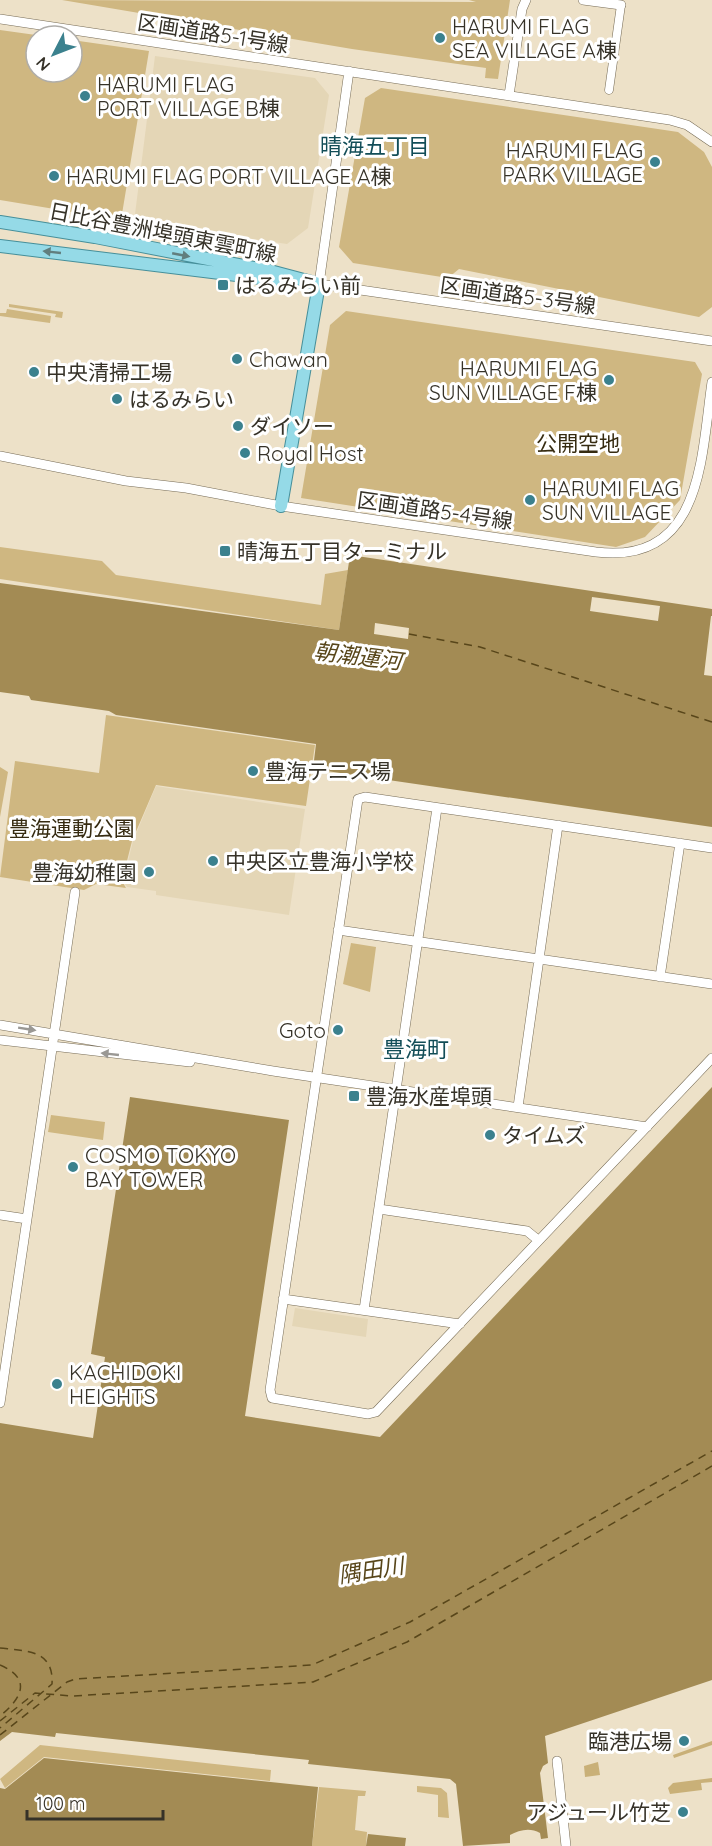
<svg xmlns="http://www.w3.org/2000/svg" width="712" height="1846" viewBox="0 0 712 1846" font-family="Quicksand,'Noto Sans JP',sans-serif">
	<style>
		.built { fill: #e4d6b6 }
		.green { fill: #cfb781 }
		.forest { fill: #c9b078 }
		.water { fill: #a38b54 }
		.pier { fill: #ede1c8 }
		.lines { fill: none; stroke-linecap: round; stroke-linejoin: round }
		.ferry { stroke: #58461a; stroke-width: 1.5; stroke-dasharray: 8 6; stroke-linecap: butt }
		.minor-casing { stroke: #776c56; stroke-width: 9 }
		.tertiary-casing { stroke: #776c56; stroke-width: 10 }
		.primary-casing { stroke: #468f9a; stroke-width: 14 }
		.minor { stroke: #fff; stroke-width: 8 }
		.tertiary { stroke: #fff; stroke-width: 9 }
		.primary { stroke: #95dae7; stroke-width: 12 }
		.oneway { fill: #617e7e }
		.oneway2 { fill: #9a9894 }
		.poi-dot { fill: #3b818e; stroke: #fff; stroke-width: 2 }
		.labels { text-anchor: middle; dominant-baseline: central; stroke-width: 6; stroke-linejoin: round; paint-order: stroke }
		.poi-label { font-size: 21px; fill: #363228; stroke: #fff; text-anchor: start }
		.street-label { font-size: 21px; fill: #363228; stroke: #fff }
		.park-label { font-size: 21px; fill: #362b11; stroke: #fff }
		.neighbourhood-label { font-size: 22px; fill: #124d57; stroke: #fff }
		.water-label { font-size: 22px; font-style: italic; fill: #58461a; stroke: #fff }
	</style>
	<rect width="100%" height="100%" fill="#ede1c8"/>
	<!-- built -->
	<path class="built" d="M155,56L315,78L329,95L308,228L287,244L134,222Z
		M156,786L305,809L289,915L156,895V891L127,887L123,881L133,841Z
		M295,1308L368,1319L366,1337L292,1326Z"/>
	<!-- green -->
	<path class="green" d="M62,0L476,2L469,0H510L498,79L485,78L486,68L352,49Z
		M0,30L43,36H36V72H72V40L149,51L121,220L0,200Z
		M381,88L678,132L704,152L712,167V307L699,317L459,269L448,278L353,263L339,247L365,98Z
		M9,304L63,312L62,318L55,317L56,314L9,307Z
		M7,309L51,316L50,323L0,316V313H6Z
		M346,311L695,362L702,374L680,500L645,537L616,547L301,498L330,325Z
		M0,547L102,561L116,575L321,605L325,574L348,570L339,630L0,579Z
		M106,715L315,745L306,806L156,785L132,841L122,881L126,888L96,884L84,890L0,877L15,761L99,773Z
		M0,767L8,772L0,817Z
		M351,943L376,947L370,992L343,984Z
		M51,1115L105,1122L103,1140L48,1132Z
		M40,1745L271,1770L270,1781L44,1757L5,1788L0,1779Z
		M417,1786L441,1788L447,1793L449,1818L438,1817V1795L417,1792Z
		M319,1787L366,1791L365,1796H358L355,1830L367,1832L366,1846H312Z"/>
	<!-- forest -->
	<path class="forest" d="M712,1741V1745L674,1758L673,1755Z
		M598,1762L600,1775L585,1777L584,1766Z
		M712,1778V1782L701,1783L702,1790L670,1794L668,1788L673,1783Z"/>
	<!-- water -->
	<path class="water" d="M350,555L712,609V827L313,769L316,744L116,715L109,711L31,700L29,696L0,692V583L339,630Z
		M712,1087V1680L545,1736L548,1763L543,1766L540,1773L548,1838L541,1839L540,1833C530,1827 519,1830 510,1835V1843L463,1846L456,1784L450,1779L308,1764L309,1760L56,1733L55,1737L12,1732L0,1741V1423L93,1438L105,1357L91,1354L130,1097L289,1120L245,1416L380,1437Z
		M44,1758L318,1787L312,1846H0V1788L5,1789Z
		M368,1834L406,1838L405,1846H366Z"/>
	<!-- pier -->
	<path class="pier" d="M592,597L660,606L658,621L590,611Z
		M711,616H712V676L704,675Z
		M375,623L409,628L408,639L374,634Z"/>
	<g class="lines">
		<!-- ferry -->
		<path class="ferry" d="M409,634L480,647L712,722
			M0,1648C27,1651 54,1650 52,1684L0,1728
			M0,1665C33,1679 21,1699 0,1716
			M0,1721L35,1693L72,1696L313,1682L407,1642L712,1466
			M0,1735L67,1682L75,1679L312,1665L410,1622L712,1451"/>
		<defs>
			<path id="minor" d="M609,90L621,5"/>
			<path id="tertiary" d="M583,0L621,5
				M0,19L670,120L687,125L712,142
				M349,71L319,284L712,341
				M509,95L522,9L526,0
				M0,456L126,481L186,488L281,506L596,552C703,565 701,457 712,382
				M712,848L365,797L358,799L270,1390L272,1398L368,1414L376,1412L712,1058
				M338,930L712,984
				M660,977L680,843
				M0,1025L273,1071L647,1127
				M0,1040L190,1062
				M518,1107L558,825
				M379,1209L527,1231L538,1240
				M0,1215L27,1219
				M283,1299L460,1324
				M364,1310L437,808
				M0,1403L75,892
				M557,1761L566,1846"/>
			<path id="primary" d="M0,222L95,237L270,271L319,284
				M0,246L285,281
				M281,506L319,284"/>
		</defs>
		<!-- minor casing -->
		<use href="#minor" class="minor-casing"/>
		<!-- tertiary casing -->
		<use href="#tertiary" class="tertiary-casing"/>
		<!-- primary casing -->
		<use href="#primary" class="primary-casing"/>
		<!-- minor -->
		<use href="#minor" class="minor"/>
		<!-- tertiary -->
		<use href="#tertiary" class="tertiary"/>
		<!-- primary -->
		<use href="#primary" class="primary"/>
	</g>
	<!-- one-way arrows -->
	<defs><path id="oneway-solid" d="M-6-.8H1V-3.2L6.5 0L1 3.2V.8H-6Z" transform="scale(1.5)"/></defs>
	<g class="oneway">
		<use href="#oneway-solid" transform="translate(52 252) rotate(-174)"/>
		<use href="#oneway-solid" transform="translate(181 255) rotate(11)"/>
	</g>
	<g class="oneway2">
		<use href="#oneway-solid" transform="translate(27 1029) rotate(9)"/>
		<use href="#oneway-solid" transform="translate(110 1054) rotate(-174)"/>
	</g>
	<!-- markers -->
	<g class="poi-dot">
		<circle cx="440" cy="38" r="6"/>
		<circle cx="85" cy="96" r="6"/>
		<circle cx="655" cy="162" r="6"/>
		<circle cx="54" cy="176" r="6"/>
		<rect x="217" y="279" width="12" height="12" rx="3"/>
		<circle cx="237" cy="359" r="6"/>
		<circle cx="34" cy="372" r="6"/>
		<circle cx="609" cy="380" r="6"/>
		<circle cx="117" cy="399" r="6"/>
		<circle cx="238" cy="426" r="6"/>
		<circle cx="245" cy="453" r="6"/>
		<circle cx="530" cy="500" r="6"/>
		<rect x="219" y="545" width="12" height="12" rx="3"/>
		<circle cx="253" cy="771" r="6"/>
		<circle cx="213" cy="861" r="6"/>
		<circle cx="149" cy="872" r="6"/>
		<circle cx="338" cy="1030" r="6"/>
		<rect x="348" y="1090" width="12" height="12" rx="3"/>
		<circle cx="490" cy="1135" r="6"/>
		<circle cx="73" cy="1167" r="6"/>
		<circle cx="57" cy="1384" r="6"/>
		<circle cx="684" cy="1741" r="6"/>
		<circle cx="683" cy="1812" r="6"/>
	</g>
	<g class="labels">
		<!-- poi labels -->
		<g class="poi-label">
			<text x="452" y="26">HARUMI FLAG<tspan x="452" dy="24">SEA VILLAGE A棟</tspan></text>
			<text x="97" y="84">HARUMI FLAG<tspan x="97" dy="24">PORT VILLAGE B棟</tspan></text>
			<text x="643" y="150" text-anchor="end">HARUMI FLAG<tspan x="643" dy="24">PARK VILLAGE</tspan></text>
			<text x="66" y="176">HARUMI FLAG PORT VILLAGE A棟</text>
			<text x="235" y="285">はるみらい前</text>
			<text x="249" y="359">Chawan</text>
			<text x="597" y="368" text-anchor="end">HARUMI FLAG<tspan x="597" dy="24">SUN VILLAGE F棟</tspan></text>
			<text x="46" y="372">中央清掃工場</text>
			<text x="129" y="399">はるみらい</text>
			<text x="250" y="426">ダイソー</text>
			<text x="257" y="453">Royal Host</text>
			<text x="542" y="488">HARUMI FLAG<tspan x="542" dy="24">SUN VILLAGE</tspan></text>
			<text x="237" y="551">晴海五丁目ターミナル</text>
			<text x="265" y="771">豊海テニス場</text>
			<text x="225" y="861">中央区立豊海小学校</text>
			<text x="137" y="872" text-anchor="end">豊海幼稚園</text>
			<text x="326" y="1030" text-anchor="end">Goto</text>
			<text x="366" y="1096">豊海水産埠頭</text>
			<text x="502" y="1135">タイムズ</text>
			<text x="85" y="1155">COSMO TOKYO<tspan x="85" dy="24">BAY TOWER</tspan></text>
			<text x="69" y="1372">KACHIDOKI<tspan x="69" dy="24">HEIGHTS</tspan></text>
			<text x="672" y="1741" text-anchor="end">臨港広場</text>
			<text x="671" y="1812" text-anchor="end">アジュール竹芝</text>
		</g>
		<!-- street labels -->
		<g class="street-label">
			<text transform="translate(213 33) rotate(9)">区画道路5-1号線</text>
			<text transform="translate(163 232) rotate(11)">日比谷豊洲埠頭東雲町線</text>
			<text transform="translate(518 295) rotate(8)">区画道路5-3号線</text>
			<text transform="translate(435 510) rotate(8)">区画道路5-4号線</text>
		</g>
		<!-- park labels -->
		<g class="park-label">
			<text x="578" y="443">公開空地</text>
			<text x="72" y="828">豊海運動公園</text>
		</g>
		<!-- neighbourhood labels -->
		<g class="neighbourhood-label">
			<text x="375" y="146">晴海五丁目</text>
			<text x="416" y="1049">豊海町</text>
		</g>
		<!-- water labels -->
		<g class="water-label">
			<text transform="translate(358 656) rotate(7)">朝潮運河</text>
			<text transform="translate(371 1570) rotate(-9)">隅田川</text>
		</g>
	</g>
	<!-- north arrow -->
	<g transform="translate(54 54) rotate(228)"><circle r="28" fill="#ffffff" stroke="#afada9" stroke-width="1.5"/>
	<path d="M0-4.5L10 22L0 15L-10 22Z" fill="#3b818e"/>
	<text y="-9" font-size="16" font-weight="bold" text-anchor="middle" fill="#363228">N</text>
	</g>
	<!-- scale -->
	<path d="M27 1810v9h136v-9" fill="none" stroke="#363228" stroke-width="3"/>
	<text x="36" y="1810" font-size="18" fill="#363228" stroke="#ffffff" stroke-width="4.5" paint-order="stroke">100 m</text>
</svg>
